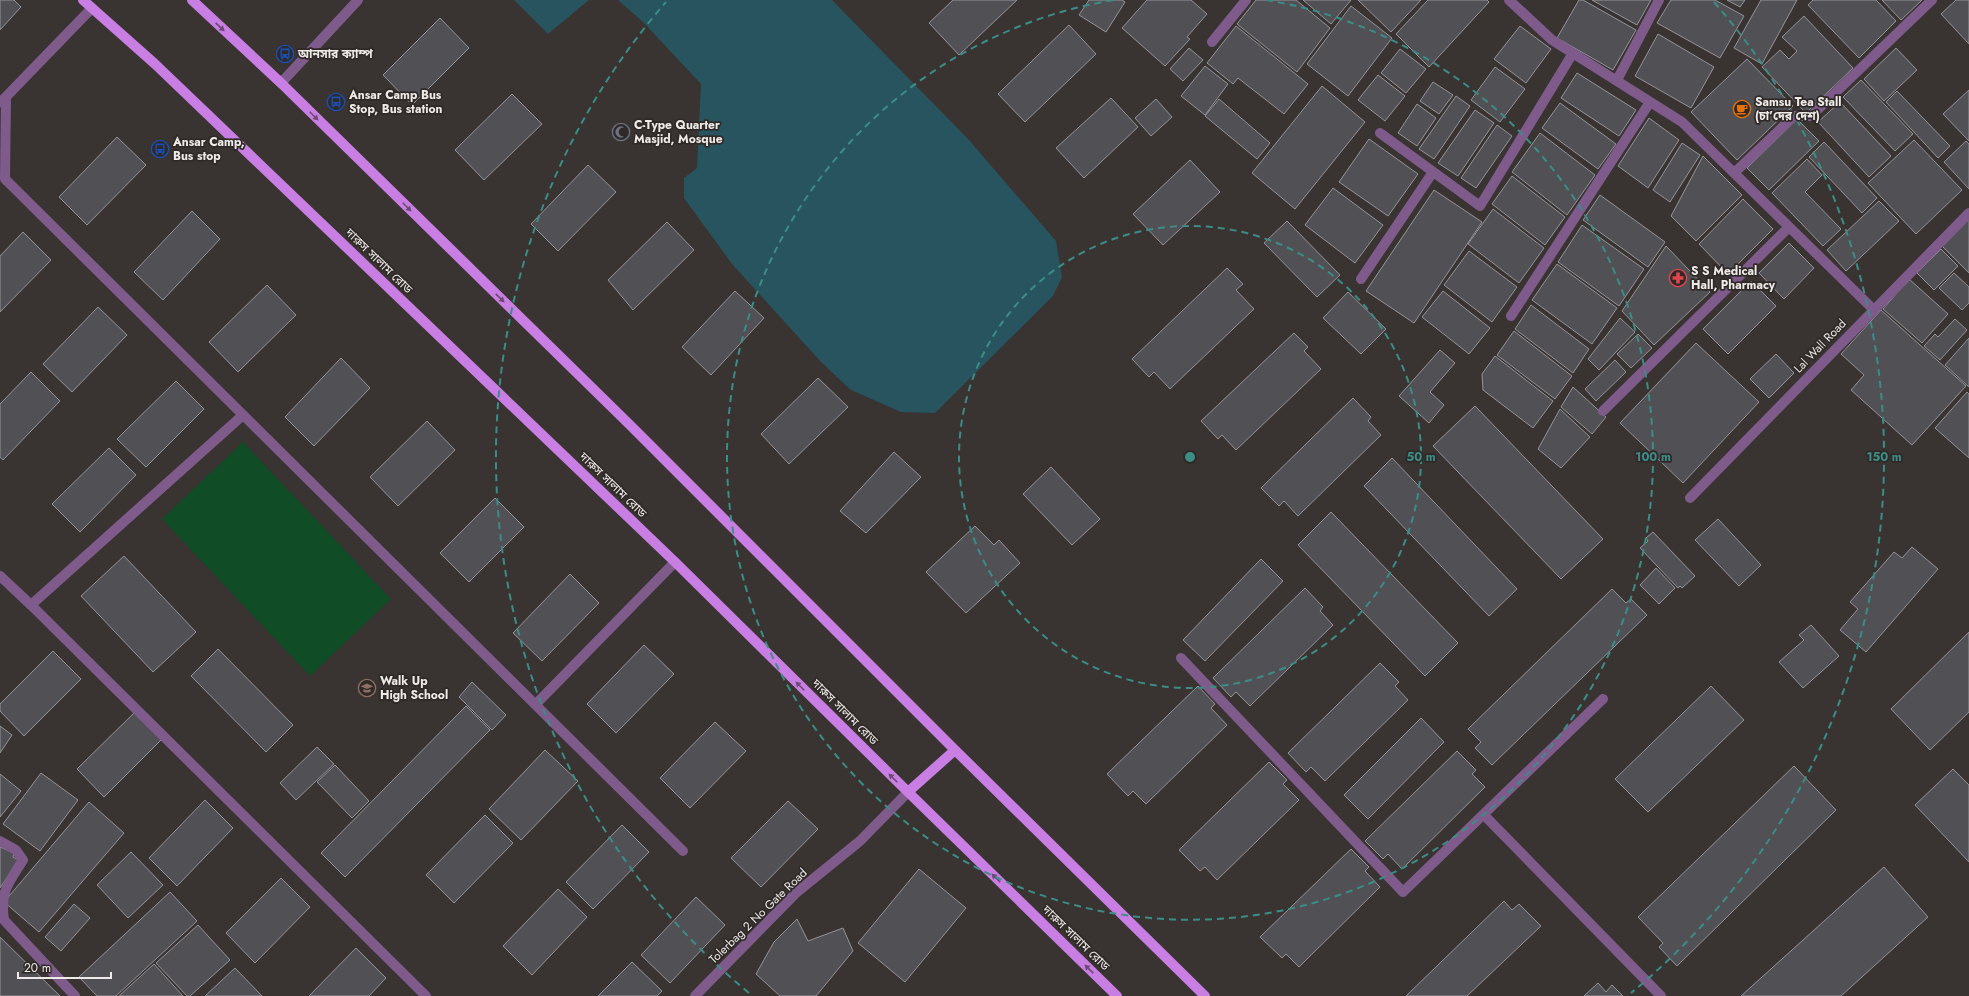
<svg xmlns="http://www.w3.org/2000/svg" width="1969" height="996" viewBox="0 0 1969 996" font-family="Jost,'Noto Sans Bengali',sans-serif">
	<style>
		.green { fill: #104c25 }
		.water { fill: #27545e }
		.building { fill: #505055; stroke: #95949a }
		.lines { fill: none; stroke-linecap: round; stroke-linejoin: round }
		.lane { stroke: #7f5b8c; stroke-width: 10 }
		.street { stroke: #7f5b8c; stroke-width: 10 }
		.primary { stroke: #c87ee2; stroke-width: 10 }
		.oneway { fill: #6c4b72 }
		.ring { fill: none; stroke: #3b8d86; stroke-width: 2; stroke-dasharray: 7 5 }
		.labels { text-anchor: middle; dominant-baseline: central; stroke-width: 3.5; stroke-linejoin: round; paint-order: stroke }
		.poi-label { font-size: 12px; font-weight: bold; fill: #edeae8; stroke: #2f2927; text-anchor: start }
		.street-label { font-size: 12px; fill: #edeae8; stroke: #2f2927 }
		.centre { fill: #3b8d86; stroke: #2f2927; stroke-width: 2 }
		.ring-label { font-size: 12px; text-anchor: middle; font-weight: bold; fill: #3b8d86; stroke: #2f2927; stroke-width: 3.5; stroke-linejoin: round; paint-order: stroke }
	</style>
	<rect width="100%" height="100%" fill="#393331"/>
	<!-- green -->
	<path class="green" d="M243,442L391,599L310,676L162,519Z"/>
	<!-- water -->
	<path class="water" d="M514,0H589L548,34Z
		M618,0H832L969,140L1056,241L1062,277L1053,296L935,413L901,412L851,390L821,362L732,264L684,198V178L697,168L701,84L644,23Z"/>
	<!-- building -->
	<path class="building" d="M0,0H14L21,7L0,30Z
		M953,0H1017L959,55L929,23Z
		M1089,0H1122L1125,2L1106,32L1079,15Z
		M1147,0H1191L1207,14L1187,37L1190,39L1165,66L1122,28Z
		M1256,0H1296L1330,28L1297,72L1237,24Z
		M1303,0H1351L1331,24Z
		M1358,0H1421L1391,32Z
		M1428,0H1487L1489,2L1429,67L1396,34Z
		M1579,0H1583L1636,30L1613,70L1557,38Z
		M1592,0H1651L1637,25Z
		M1671,0H1715L1744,16L1720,58L1657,23Z
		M1727,0H1745L1740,7Z
		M1761,0H1797L1762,64L1734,48Z
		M1813,0H1876L1896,21L1859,58L1808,5Z
		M1882,0H1922L1901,20Z
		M1956,0H1969V44L1941,14Z
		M1351,6L1392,38L1348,96L1307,64Z
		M1804,16L1853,68L1806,113L1762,67L1780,50L1789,59L1797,51L1782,37Z
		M440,18L469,48L412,105L383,75Z
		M1069,25L1096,54L1025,122L998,94Z
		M1236,26L1308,84L1284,114L1238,78L1233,84L1207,63Z
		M1520,26L1551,49L1526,83L1494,59Z
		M1658,34L1714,67L1691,108L1635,76Z
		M1189,48L1203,60L1183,81L1170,69Z
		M1896,48L1917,70L1884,101L1864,79Z
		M1400,49L1426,69L1406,93L1381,73Z
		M1747,59L1793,106L1737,160L1691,112Z
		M1205,66L1228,84L1205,115L1181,96Z
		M1495,67L1525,89L1500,122L1471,100Z
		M1577,73L1636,110L1619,136L1561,98Z
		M1378,75L1405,96L1385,121L1358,100Z
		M1861,80L1913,134L1895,151L1843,97Z
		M1433,82L1453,95L1439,114L1420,101Z
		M1322,86L1365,122L1295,209L1252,173Z
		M1969,90V141L1943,114Z
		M1897,91L1950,146L1938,158L1886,102Z
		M512,94L542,124L484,180L455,150Z
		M1456,96L1470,106L1434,159L1419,149Z
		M1111,98L1138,127L1084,178L1056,148Z
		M1156,99L1172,117L1151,136L1135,118Z
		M1219,99L1270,143L1257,159L1205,116Z
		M1840,102L1891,156L1869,177L1818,122Z
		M1560,103L1616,144L1598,169L1542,128Z
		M1417,104L1436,118L1417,146L1398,133Z
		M1475,110L1494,123L1458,176L1438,163Z
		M1649,118L1679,140L1648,188L1618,166Z
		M1797,119L1819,141L1769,190L1747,168Z
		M1497,125L1512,136L1476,188L1461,178Z
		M1540,133L1595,175L1567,215L1512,172Z
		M117,137L146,165L87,225L59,197Z
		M1369,139L1418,174L1388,216L1339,182Z
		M1914,140L1962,190L1916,234L1868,183Z
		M1966,141L1969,144V189L1944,162Z
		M1824,142L1877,198L1862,213L1809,157Z
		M1682,143L1700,155L1670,202L1653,190Z
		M1703,156L1742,195L1696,241L1671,216Z
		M1807,159L1822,175L1805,192L1841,229L1823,246L1772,193Z
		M1190,160L1220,192L1163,245L1133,214Z
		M588,165L616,192L558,251L531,224Z
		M1512,176L1565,217L1545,245L1492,204Z
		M1333,188L1383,225L1355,263L1305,225Z
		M1434,190L1482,222L1414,323L1366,291Z
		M1600,195L1665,242L1648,267L1583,220Z
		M1743,199L1773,229L1728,274L1699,244Z
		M1879,201L1899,221L1846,271L1827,250Z
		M1493,209L1544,248L1519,283L1468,244Z
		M192,211L220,239L163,300L134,272Z
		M1969,219V273L1942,246Z
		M1287,221L1340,275L1317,297L1264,243Z
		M667,222L694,250L633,310L608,280Z
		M1582,225L1644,269L1619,306L1558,262Z
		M23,232L51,260L0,312V256Z
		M1789,243L1814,268L1784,299L1759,273Z
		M1666,246L1710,292L1654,345L1622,311Z
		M1941,249L1958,266L1934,290L1917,273Z
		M1469,251L1517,287L1492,322L1444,285Z
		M1557,264L1617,308L1592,344L1532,300Z
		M1227,268L1243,284L1236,290L1254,309L1170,389L1154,372L1149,377L1132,359Z
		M1954,273L1969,287V303L1962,310L1939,288Z
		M1909,279L1948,314L1922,343L1883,309Z
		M1751,281L1776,306L1728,354L1703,329Z
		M267,285L296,315L238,372L209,342Z
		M735,291L764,318L711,375L682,347Z
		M1443,291L1490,328L1469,354L1422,317Z
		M1348,292L1386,329L1361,354L1323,318Z
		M1531,305L1589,349L1573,373L1515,329Z
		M98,307L127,335L72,392L43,364Z
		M1881,310L1966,386L1912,445L1851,390L1864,375L1841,354Z
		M1620,318L1635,332L1599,370L1588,359Z
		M1955,319L1967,330L1940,360L1924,346L1935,334L1938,337Z
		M1514,331L1572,376L1555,399L1497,355Z
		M1294,333L1308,347L1304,351L1321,369L1236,450L1222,435L1218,439L1201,421Z
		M1638,334L1652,348L1631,368L1617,354Z
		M1969,338V387L1945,365Z
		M1696,343L1759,402L1683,483L1620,423Z
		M1440,350L1455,363L1430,392L1444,405L1429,423L1399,396Z
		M1776,354L1794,373L1769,398L1750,379Z
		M1495,356L1553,401L1533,428L1483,390L1482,374Z
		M341,358L370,388L314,446L285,417Z
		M1615,360L1626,372L1596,401L1585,389Z
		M31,372L60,401L3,460L0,457V404Z
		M818,378L848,407L789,464L761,434Z
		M176,381L204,409L146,467L117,439Z
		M1573,387L1606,417L1592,434L1561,407Z
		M1967,392L1969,394V458L1935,428Z
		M1353,398L1371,417L1368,421L1381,435L1298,516L1284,501L1279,506L1261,488Z
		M1475,406L1603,539L1561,579L1433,446Z
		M1560,409L1590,437L1561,468L1538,449Z
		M427,421L455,450L398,506L370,477Z
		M109,448L136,475L80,532L52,504Z
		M894,452L921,477L866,533L840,511Z
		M1392,458L1517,589L1489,616L1364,486Z
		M1051,467L1100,519L1072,545L1023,494Z
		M495,498L524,527L469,582L440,553Z
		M1331,512L1458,643L1425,676L1298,545Z
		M1718,519L1761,565L1739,586L1695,540Z
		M975,526L994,545L999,540L1020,563L966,613L926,572Z
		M1653,532L1695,576L1682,588L1680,586L1678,588L1640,548L1648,541L1646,538Z
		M1912,547L1938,569L1866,652L1840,630L1858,609L1850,602L1894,552L1902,558Z
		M124,556L196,632L153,672L81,596Z
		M1261,559L1283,581L1205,661L1183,640Z
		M1656,568L1675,588L1659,604L1640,585Z
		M570,574L599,603L542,661L513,633Z
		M1305,588L1323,607L1320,611L1333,625L1250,706L1236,692L1231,697L1213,678Z
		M1612,589L1626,603L1631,599L1647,615L1492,765L1475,748L1481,742L1468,729Z
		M1811,625L1839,656L1803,688L1779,662L1804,640L1799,635Z
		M1969,632V712L1930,750L1891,709Z
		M644,645L674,674L616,733L587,704Z
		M218,649L293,725L266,752L191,676Z
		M53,651L81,679L24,736L0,711V704Z
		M1380,663L1399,682L1395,686L1408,700L1325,781L1311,767L1306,772L1288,753Z
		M472,682L506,715L492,730L459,697Z
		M1198,686L1215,704L1211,708L1227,725L1146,804L1133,791L1128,796L1107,774Z
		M1711,686L1744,720L1648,812L1615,779Z
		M466,706L490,730L345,877L321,853Z
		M134,713L161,740L104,797L77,769Z
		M1421,718L1444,742L1368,819L1344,795Z
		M715,722L746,751L690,808L660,778Z
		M0,726L12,735L0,753Z
		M317,747L334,764L296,800L280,783Z
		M545,750L578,781L521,840L489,809Z
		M1457,751L1476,770L1472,774L1485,787L1402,869L1388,854L1383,859L1365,841Z
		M1269,762L1287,780L1283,784L1299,800L1217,880L1205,867L1200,871L1179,850Z
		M335,765L369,801L352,818L317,782Z
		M1794,766L1836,810L1677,966L1659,947L1663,943L1638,917Z
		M1953,769L1969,785V862L1915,805Z
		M41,773L78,800L40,851L3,824Z
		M0,774L21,791L0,817Z
		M205,800L233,828L177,886L149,858Z
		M788,801L818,829L761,887L731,858Z
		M89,802L124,833L39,932L4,902Z
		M485,815L513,843L454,903L426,875Z
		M622,825L649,852L593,909L566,882Z
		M0,847L14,853L13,857L19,860L0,888Z
		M1351,849L1369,867L1365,871L1380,887L1299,967L1286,954L1282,958L1260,937Z
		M131,852L163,885L128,918L97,885Z
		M1884,867L1928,917L1841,996H1741Z
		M919,869L966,908L905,982L858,943Z
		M281,878L310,907L255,963L226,933Z
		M558,889L587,917L532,975L503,946Z
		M170,892L197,921L116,996H97L79,977Z
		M696,897L725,925L670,983L641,955Z
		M1504,901L1512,910L1519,904L1541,926L1467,996H1406Z
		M74,904L90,918L61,951L45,937Z
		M797,919L808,941L843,928L853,951L816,996H780L756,974L774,942Z
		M198,925L230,960L190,996H187L156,963Z
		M0,937L60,996H0Z
		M356,948L386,978L369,996H309Z
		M632,962L662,991L657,996H598Z
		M154,964L183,996H119Z
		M235,968L262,996H205Z
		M1598,983L1606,992L1612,985L1623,996H1584Z"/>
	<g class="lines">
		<!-- lane -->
		<path class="lane" d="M1484,815L1661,996"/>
		<!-- street -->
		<path class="street" d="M1509,0L1552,40L1682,122L1874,310
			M1212,42L1246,0
			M1617,80L1659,0
			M281,83L358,0
			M6,98L5,179L683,851
			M1,102L92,8
			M1380,133L1480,206L1573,53
			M1734,173L1794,116H1811L1932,0
			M1361,279L1433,172
			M1511,316L1650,102
			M1603,411L1789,227
			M1690,498L1969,213
			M0,576L31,605L426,996
			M31,605L243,415
			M1181,658L1403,892L1603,699
			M536,704L675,562
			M0,841L16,850L23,860C8,884 0,891 4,920L75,996
			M695,996L797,892L860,841L908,792"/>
		<!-- primary -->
		<path class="primary" d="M83,0L155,64L675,562L908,792L1117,996
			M192,0L281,83L629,424L955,750L1205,996
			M908,792L955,750"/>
	</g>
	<!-- one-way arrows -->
	<defs><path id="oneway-solid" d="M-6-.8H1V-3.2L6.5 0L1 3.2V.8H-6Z"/></defs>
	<g class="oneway">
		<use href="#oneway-solid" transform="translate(220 27) rotate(43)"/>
		<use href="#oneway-solid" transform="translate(314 116) rotate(45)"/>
		<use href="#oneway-solid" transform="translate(407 207) rotate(45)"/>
		<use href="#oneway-solid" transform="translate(500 298) rotate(44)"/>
		<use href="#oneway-solid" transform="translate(800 686) rotate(-135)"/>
		<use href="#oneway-solid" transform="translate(893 778) rotate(-135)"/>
		<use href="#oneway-solid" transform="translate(996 878) rotate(-136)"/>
		<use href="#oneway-solid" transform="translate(1089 969) rotate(-136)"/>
	</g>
	<!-- distance rings -->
	<g class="ring">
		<circle cx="1190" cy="457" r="231"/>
		<path d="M1266 0A463 463 0 1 1 1114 0"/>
		<path d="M749 993A694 694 0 0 1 666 2M1714 2A694 694 0 0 1 1631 993"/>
	</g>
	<!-- icons -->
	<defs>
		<symbol id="bus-ring" viewBox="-11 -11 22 22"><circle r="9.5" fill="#2f2927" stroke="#1a4fb4" stroke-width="1.5"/><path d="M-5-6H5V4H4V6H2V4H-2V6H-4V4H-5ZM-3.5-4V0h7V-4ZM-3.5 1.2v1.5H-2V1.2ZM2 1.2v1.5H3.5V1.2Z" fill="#1a4fb4"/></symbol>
		<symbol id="cafe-ring" viewBox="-11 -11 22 22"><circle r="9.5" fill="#2f2927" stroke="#e8710a" stroke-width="1.5"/><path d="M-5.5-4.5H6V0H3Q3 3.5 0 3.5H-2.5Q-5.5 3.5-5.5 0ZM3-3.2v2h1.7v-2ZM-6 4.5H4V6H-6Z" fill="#e8710a"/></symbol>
		<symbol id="mosque-ring" viewBox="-11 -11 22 22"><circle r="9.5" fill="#2f2927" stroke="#6b7280" stroke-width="1.5"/><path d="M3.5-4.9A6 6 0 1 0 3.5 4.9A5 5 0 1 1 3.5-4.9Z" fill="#6b7280"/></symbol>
		<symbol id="pharmacy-ring" viewBox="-11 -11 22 22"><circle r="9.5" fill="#2f2927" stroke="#e0444e" stroke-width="1.5"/><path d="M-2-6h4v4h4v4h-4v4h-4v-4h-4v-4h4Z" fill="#e0444e"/></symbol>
		<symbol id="school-ring" viewBox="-11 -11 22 22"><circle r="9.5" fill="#2f2927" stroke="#8d6e63" stroke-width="1.5"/><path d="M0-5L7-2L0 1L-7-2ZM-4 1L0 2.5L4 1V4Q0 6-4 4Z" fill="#8d6e63"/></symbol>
	</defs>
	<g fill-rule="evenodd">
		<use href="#bus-ring" x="275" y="44" width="20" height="20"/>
		<use href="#bus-ring" x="326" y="92" width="20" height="20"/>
		<use href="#cafe-ring" x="1732" y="99" width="20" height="20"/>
		<use href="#mosque-ring" x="611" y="122" width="20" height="20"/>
		<use href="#bus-ring" x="150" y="139" width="20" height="20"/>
		<use href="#pharmacy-ring" x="1668" y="268" width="20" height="20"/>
		<use href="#school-ring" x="357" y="678" width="20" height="20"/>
	</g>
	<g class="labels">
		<!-- poi labels -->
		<g class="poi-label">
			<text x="298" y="54">আনসার ক্যাম্প</text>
			<text x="349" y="95">Ansar Camp Bus<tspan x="349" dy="14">Stop, Bus station</tspan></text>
			<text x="1755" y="102">Samsu Tea Stall<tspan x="1755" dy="14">(চা’দের দেশ)</tspan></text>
			<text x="634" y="125">C-Type Quarter<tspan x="634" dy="14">Masjid, Mosque</tspan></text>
			<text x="173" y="142">Ansar Camp,<tspan x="173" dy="14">Bus stop</tspan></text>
			<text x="1691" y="271">S S Medical<tspan x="1691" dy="14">Hall, Pharmacy</tspan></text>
			<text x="380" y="681">Walk Up<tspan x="380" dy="14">High School</tspan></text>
		</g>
		<!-- street labels -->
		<g class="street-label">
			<text transform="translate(379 261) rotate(44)">দারুস সালাম রোড</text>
			<text transform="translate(1820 346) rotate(-46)">Lal Wall Road</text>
			<text transform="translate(613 485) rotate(44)">দারুস সালাম রোড</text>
			<text transform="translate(845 712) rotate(45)">দারুস সালাম রোড</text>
			<text transform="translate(758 916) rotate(-44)">Tolerbag 2 No Gate Road</text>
			<text transform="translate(1076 938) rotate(44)">দারুস সালাম রোড</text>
		</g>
	</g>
	<circle cx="1190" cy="457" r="6" class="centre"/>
	<g class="ring-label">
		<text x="1421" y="461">50 m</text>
		<text x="1653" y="461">100 m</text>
		<text x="1884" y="461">150 m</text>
	</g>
	<!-- scale -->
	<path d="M18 972v6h93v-6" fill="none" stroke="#edeae8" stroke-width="2"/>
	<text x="24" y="972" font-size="12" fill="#edeae8" stroke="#2f2927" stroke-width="3" paint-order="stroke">20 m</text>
</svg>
